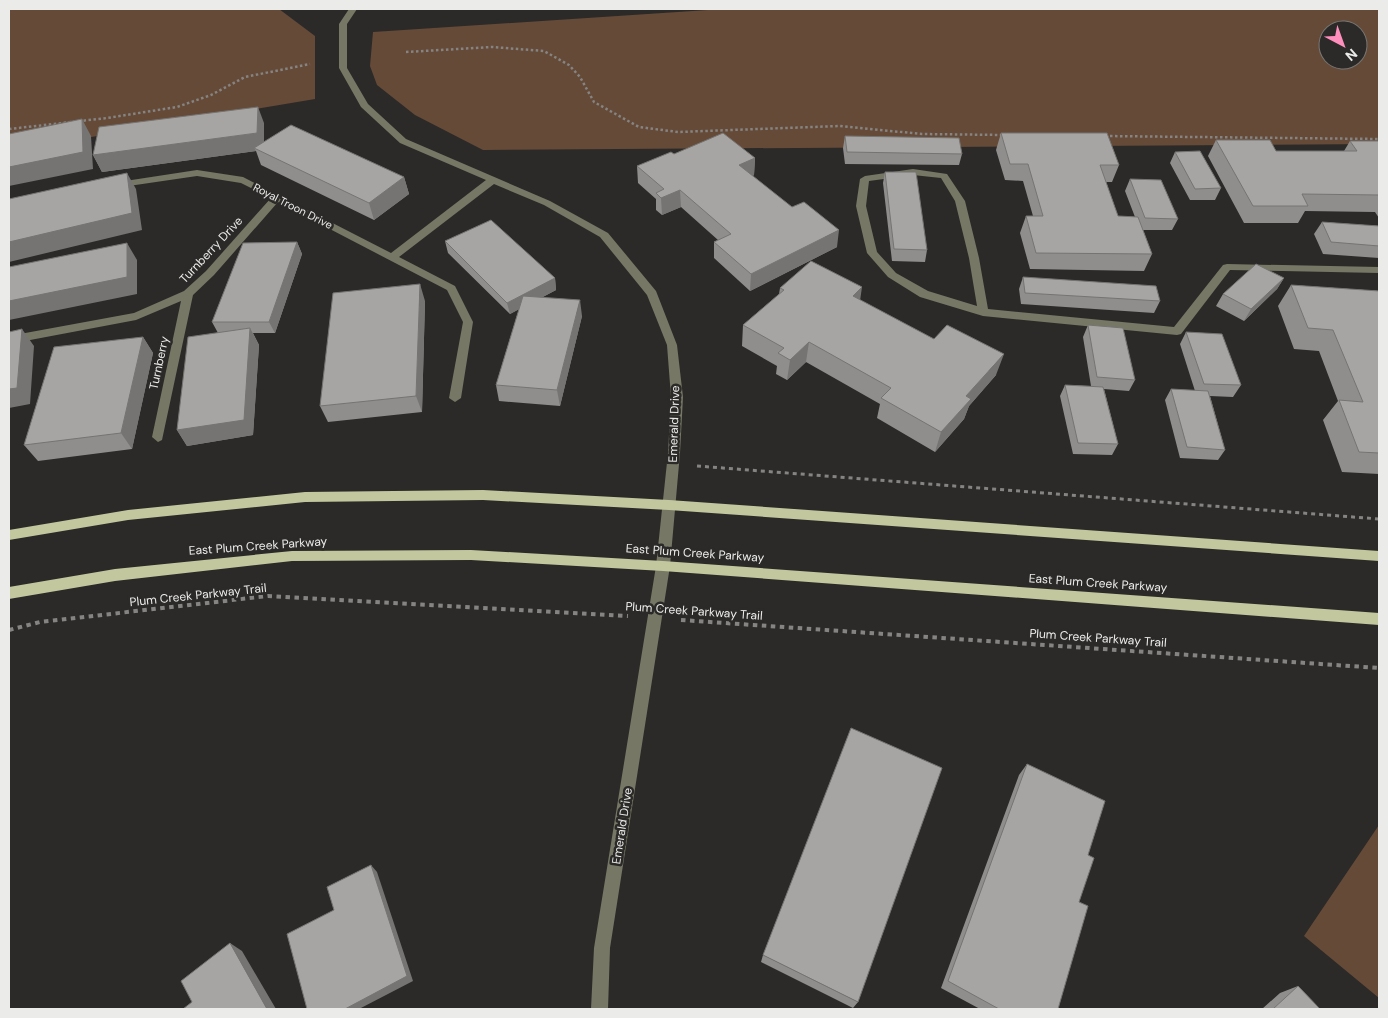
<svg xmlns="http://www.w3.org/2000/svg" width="1388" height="1018" viewBox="0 0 1388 1018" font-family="'DM Sans',sans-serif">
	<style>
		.green { fill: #654a38; fill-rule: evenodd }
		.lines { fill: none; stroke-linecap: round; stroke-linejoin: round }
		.path-far2 { stroke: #858482; stroke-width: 2.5; stroke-dasharray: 2.5 2.5; stroke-linecap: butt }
		.path-far1 { stroke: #858482; stroke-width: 3; stroke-dasharray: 4 4; stroke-linecap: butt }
		.path { stroke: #858482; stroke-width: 4; stroke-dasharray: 4.5 4.5; stroke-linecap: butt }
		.minor { fill: #767865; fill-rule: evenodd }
		.major { fill: #c3c79e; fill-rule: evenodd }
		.wall { fill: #908e8c }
		.shaded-wall { fill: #757472 }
		.building { fill: #a7a5a3; stroke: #757472 }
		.labels { text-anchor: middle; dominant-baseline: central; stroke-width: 5; stroke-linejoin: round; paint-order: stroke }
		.far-street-label { font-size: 11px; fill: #ebebe9; stroke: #2b2a28 }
		.street-label { font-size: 12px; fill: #ebebe9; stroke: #2b2a28 }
	</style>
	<rect width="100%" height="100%" fill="#2b2a28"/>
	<!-- green -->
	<path class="green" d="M9,9H279L315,36V99L9,151Z
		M723,9H1379V144L483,150L415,115L377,85L370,66L373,32ZM1328,30H1358V60H1328Z
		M1379,825V998L1304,936Z"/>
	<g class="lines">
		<!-- path-far2 -->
		<path class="path-far2" d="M406,52L492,47L544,51L569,65L580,77L594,102L639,127L678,132L839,126L922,134L1004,135
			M9,129L107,118L177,107L211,95L245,77L310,64
			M1105,136L1379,139"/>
		<!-- path-far1 -->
		<path class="path-far1" d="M697,466L1379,519"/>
		<!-- path -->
		<path class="path" d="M681,620L1379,668
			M9,630L40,622L268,596L628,616"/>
		<!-- minor -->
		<path class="minor" d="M349,9H357L347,24V68L368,104L406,139L550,201L608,233L656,291L677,345L683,397L680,453L670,566L610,948L608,1009H591L594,948L656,566L668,453L671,397L667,345L647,295L600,237L544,205L494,184L399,257L455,286L473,322L461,398L455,402L449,398L463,322L447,290L278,202L214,275L193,295L162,440L158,442L152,437L181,301L136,320L9,344V336L134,313L184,291L206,271L271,198L241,183L197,176L115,188L112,187V183L197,170L243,177L391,253L486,180L400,143L361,107L339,68V24Z
			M913,169L947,174L965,201L979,258L988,309L1174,327L1223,265L1227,264L1379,267V273L1230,270L1181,334L1177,335L983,316L920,297L888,277L867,253L856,206L860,179L865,176ZM913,175L941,178L955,201L969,258L977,306L928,291L896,273L877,252L866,206L869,181Z"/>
		<!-- major -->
		<path class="major" d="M483,490L669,500L1379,551V561L669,510L483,500L305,502L128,520L9,540V530L128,510L305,492Z
			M471,550L663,561L1379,613V625L663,571L471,560L292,561L115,581L9,599V587L115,569L292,551Z"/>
	</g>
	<!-- wall -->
	<path class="wall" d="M264,123V142L404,177L409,194L374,220L261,165L256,151L102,172L93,155Z
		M1001,133L1119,165L1112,182H1106L1118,216L1135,217L1125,191L1130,179L1178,219L1172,230H1143L1152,254L1144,271L1030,269L1020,233L1026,216H1033L1023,181L1005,180L996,150Z
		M845,136L962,154L959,165L845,164L843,148Z
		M1216,140L1276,151H1344L1350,141H1379V218L1375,212L1305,211L1298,223H1244L1208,156Z
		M1175,152L1221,188L1215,200H1190L1170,163Z
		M674,154L755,158L754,175L753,176L837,247L750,291L714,258V242L718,240L681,207L662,215L656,210V199L638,183L637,166Z
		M885,172L927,250L925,262L892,261L883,183Z
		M1322,222L1379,226V258L1323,254L1314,234Z
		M445,241L555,278L556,290L541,298L582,316L560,406L499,401L496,385L519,309L510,314L448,253Z
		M297,242L302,254L275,333H253L259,345L253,435L187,446L177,430L218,333L212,322Z
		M1023,277L1160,301L1154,313L1021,304L1019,289Z
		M1284,278L1277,289L1244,321L1216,306L1223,294Z
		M1291,285L1379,291V474L1342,472L1323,420L1338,401L1319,351L1294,349L1278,306Z
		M780,288L860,300L996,375L969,406L964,419L935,452L877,418L880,404L806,362L787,380L776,374L777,366L742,346L743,325L779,294Z
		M425,301L422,412L328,422L320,406Z
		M1088,325L1135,380L1129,391L1104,389L1118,444L1112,455L1073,454L1060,396L1065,385L1091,386L1083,337Z
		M1186,332L1241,385L1233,397L1210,396L1225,450L1218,460L1180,458L1165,400L1171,389L1195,391L1180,344Z
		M143,337L153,353L132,449L38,461L24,445Z
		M1027,764L1088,855L1079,902L1058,1009H980L941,988L1019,775Z
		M763,955L858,1002L853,1008L761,962Z
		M1298,986L1320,1009H1262L1280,993Z"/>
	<!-- shaded-wall -->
	<path class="shaded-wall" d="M258,107L264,123V150L254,148L256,151L102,172L93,155Z
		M82,119L91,136L93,169L9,186V167Z
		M755,158L754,175L739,182V165Z
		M127,173L136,189L142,230L9,262V242Z
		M404,177L409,194L374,220L369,203Z
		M680,190L681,207L662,215L661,198Z
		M839,230L837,247L750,291L751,274Z
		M297,242L302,254L275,333L269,322Z
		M127,243L137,260V294L9,320V301Z
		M555,278L556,290L510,314L507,303Z
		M1284,278L1277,289L1244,321L1251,309Z
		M420,284L425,301L422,412L416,396Z
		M862,287L859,308L853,296Z
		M580,300L582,316L560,406L557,390Z
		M250,328L259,345L253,435L187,446L177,430Z
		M22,329L34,346L30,404L9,408V389Z
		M143,337L153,353L132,449L121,433Z
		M809,342L806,362L787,380L790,360Z
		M1004,354L996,375L969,406L964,419L935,452L941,432L966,396Z
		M371,865L377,872L413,981L359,1009H345Z
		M230,943L242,951L276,1009H267Z"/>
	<!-- building -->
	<path class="building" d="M258,107L257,133L93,155L99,127Z
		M82,119L83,152L9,167V134Z
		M291,125L404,177L369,203L254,148Z
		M723,133L755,158L739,165L792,207L804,202L839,230L751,274L714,242L731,234L680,190L661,198L656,193L664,189L637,166L671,152L674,154Z
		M1001,133H1107L1119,165H1100L1118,216L1138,217L1152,254L1036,253L1026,216H1043L1028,164H1010Z
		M845,136L959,138L962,154L847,152Z
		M1216,140H1270L1276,151H1357L1350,141H1379V195L1302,194L1308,206H1253Z
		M1200,151L1221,188L1195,189L1175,152Z
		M885,172H916L927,250L894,249Z
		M127,173L132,213L9,242V199Z
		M1130,179L1161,180L1178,219L1145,218Z
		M491,220L555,278L507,303L445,241Z
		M1322,222L1379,226V246L1331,242Z
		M297,242L269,322H212L243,243Z
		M127,243V277L9,301V267Z
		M811,261L862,287L853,296L934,339L947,325L1004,354L966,396L971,399L941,432L881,398L891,388L809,342L790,360L778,353L784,348L743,325L784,290L780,288Z
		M1256,264L1284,278L1251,309L1223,294Z
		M1023,277L1156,286L1160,301L1025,293Z
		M420,284L416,396L320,406L333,293Z
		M1291,285L1379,291V453L1359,452L1339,400L1363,402L1333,330L1308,328Z
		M523,296L580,300L557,390L496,385Z
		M1088,325L1123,328L1135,380L1097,377Z
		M250,328L244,420L177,430L188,337Z
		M22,329L17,388L9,389V332Z
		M1186,332L1222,334L1241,385L1204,384Z
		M143,337L121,433L24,445L54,347Z
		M1065,385L1103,387L1118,444L1078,443Z
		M1171,389L1208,391L1225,450L1187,447Z
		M851,728L942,768L858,1002L763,955Z
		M1027,764L1105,801L1088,855L1094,858L1079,902L1088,906L1058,1009H999L948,981Z
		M371,865L407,976L345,1009H307L287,934L334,910L327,887Z
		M230,943L267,1009H183L192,1002L181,981Z
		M1298,986L1320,1009H1273Z"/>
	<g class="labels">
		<!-- far-street labels -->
		<g class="far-street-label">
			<text transform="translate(293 206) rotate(27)">Royal Troon Drive</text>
		</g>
		<!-- street labels -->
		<g class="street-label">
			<text transform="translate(211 250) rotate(-47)">Turnberry Drive</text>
			<text transform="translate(159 363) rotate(-78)">Turnberry</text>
			<text transform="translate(674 424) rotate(-88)">Emerald Drive</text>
			<text transform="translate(258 546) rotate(-4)">East Plum Creek Parkway</text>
			<text transform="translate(695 553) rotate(4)">East Plum Creek Parkway</text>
			<text transform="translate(1098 583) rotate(4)">East Plum Creek Parkway</text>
			<text transform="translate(198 595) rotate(-6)">Plum Creek Parkway Trail</text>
			<text transform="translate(694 611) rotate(4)">Plum Creek Parkway Trail</text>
			<text transform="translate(1098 638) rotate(4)">Plum Creek Parkway Trail</text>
			<text transform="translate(622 826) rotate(-81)">Emerald Drive</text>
		</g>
	</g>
	<!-- border -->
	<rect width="1388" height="1018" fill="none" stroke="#ebebe9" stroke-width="20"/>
	<!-- north arrow -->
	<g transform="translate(1343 45) rotate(139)"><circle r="24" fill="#2b2a28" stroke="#787775"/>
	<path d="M0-4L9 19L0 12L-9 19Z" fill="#fe8ebc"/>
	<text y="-8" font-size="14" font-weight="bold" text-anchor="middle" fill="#ebebe9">N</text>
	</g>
</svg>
